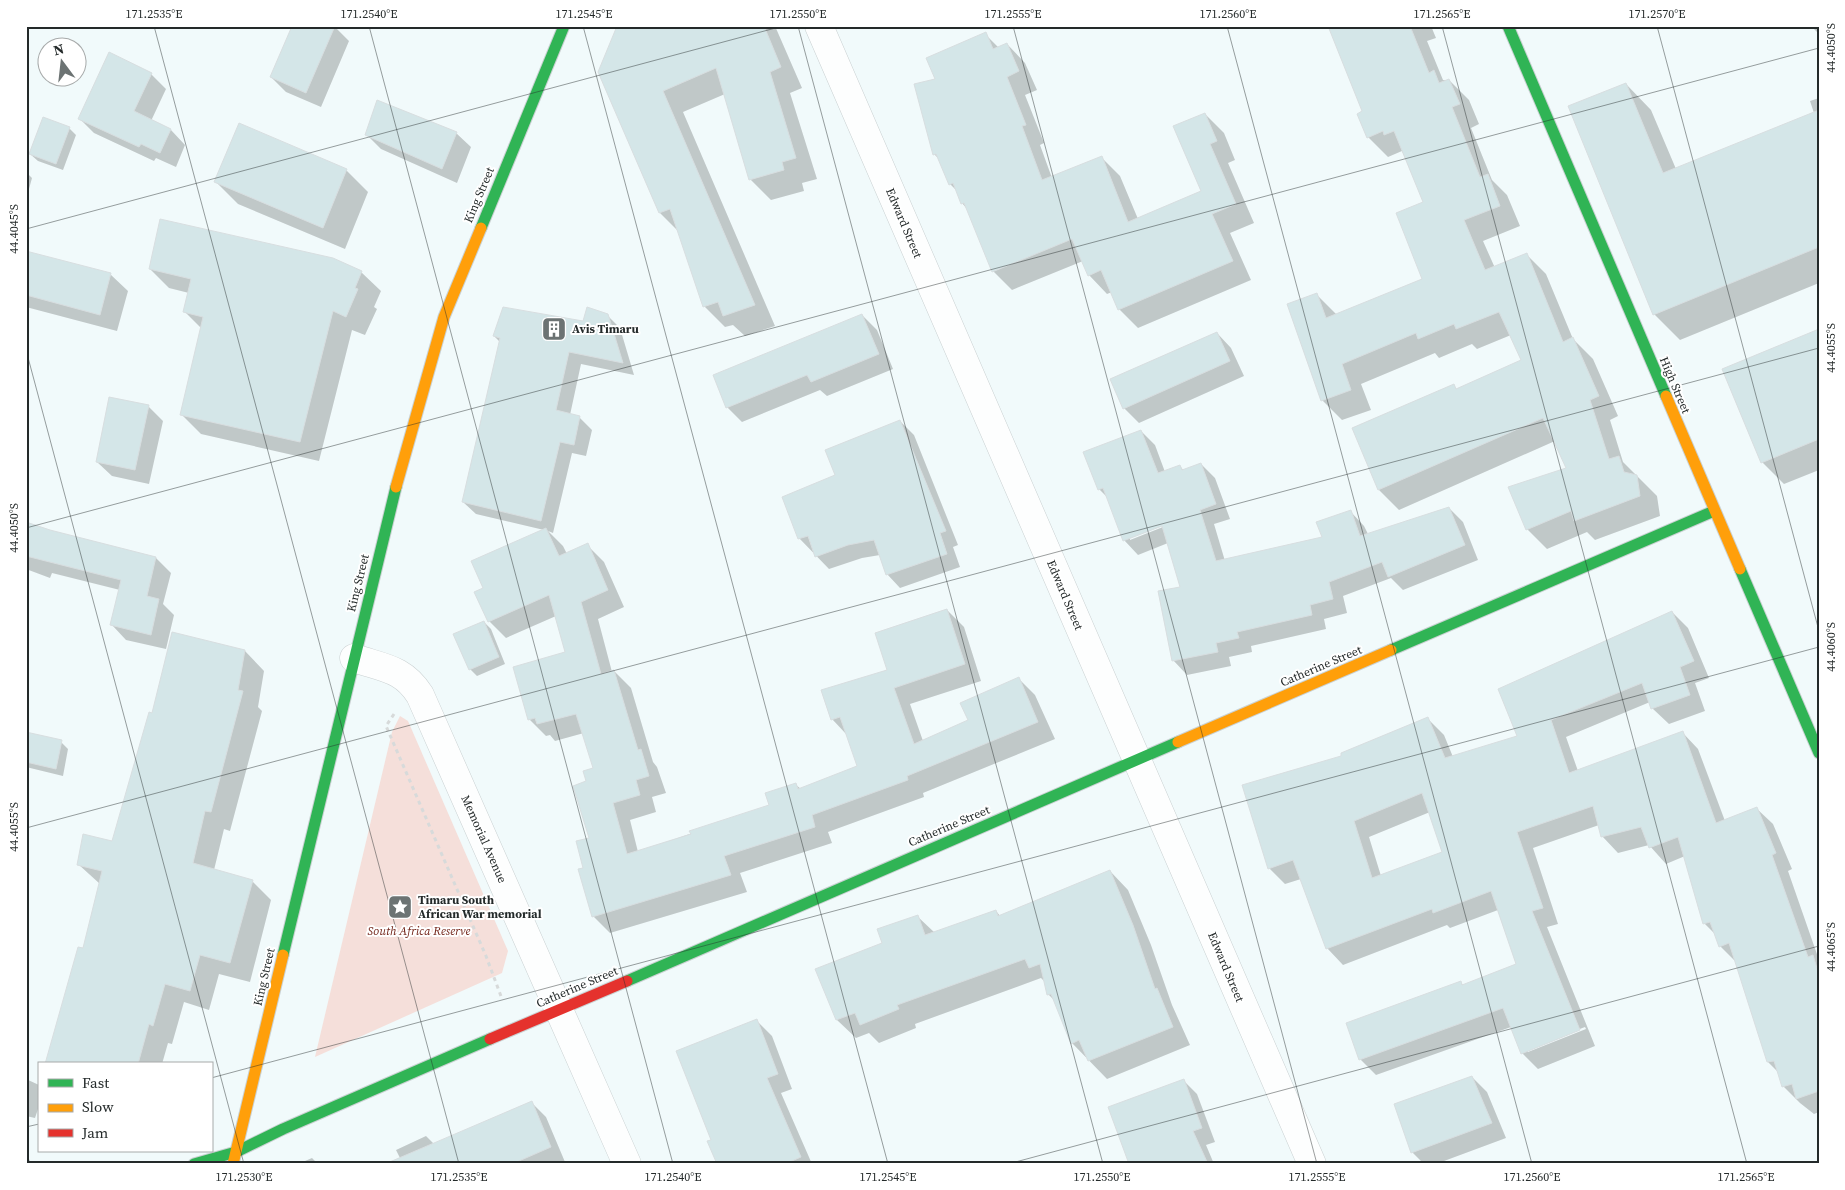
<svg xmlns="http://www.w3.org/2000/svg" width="1845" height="1190" viewBox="0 0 1845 1190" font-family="'Source Serif 4',serif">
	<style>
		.green { fill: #f5dfda }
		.shadow { fill: #0003; fill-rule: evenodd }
		.building { fill: #d4e6e8; stroke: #d8dee0; fill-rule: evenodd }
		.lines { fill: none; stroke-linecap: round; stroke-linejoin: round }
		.street-casing { stroke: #cad1d2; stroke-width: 29 }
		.fast-casing { stroke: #cad1d2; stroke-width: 13 }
		.slow-casing { stroke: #cad1d2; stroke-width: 13 }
		.jam-casing { stroke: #cad1d2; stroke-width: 13 }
		.path { stroke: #d7dada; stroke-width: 3; stroke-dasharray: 4 4; stroke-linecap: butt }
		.street { stroke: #fdfefe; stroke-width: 28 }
		.fast { stroke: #30b455; stroke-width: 11 }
		.slow { stroke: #ff9f0a; stroke-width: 11 }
		.jam { stroke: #e5322d; stroke-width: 11 }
		.ticks { fill: none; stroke: #242a2a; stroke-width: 1; stroke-opacity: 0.45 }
		.labels { text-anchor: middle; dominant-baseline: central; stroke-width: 4; stroke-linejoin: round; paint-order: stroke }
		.street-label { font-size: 12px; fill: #242a2a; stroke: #fff }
		.poi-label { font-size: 12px; font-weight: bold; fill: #242a2a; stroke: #fff; text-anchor: start }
		.park-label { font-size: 12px; font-style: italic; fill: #6c1b0f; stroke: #fff }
		.neatline { fill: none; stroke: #242a2a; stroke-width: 2 }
		.ticks-label { font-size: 12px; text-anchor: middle; fill: #242a2a }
	</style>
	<rect width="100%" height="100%" fill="#f1fafb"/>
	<!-- green -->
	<path class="green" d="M400,716L408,721L508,951L502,973L315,1057L392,732Z"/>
	<!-- shadow -->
	<path class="shadow" d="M334,26L349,41L321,107L286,92L271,77Z
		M619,26H775L802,88L790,93L817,179L802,183L804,191L771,200L750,179L725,94L683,112L775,326L745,336L733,325L725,327L704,306L679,232L660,213L600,72Z
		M1330,26H1431L1436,38L1427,41L1443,80H1449L1469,100L1479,124L1471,128L1492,180L1507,195L1520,226L1483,241L1495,268L1526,254L1546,274L1573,339L1593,359L1618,416L1610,420L1623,462L1657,496L1660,516L1595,540L1587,532L1547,549L1527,529L1568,469L1555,441L1399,510L1379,490L1353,428L1453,386L1457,390L1522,361L1511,335L1477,349L1472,344L1439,358L1435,353L1361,384L1371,410L1342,420L1322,400L1317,295L1337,315L1423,279L1425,203L1402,151L1388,157L1368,137L1363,111Z
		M1811,26H1819V34Z
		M985,34L999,48L1007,44L1025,63L1037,90L1025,95L1044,143L1040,145L1052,178L1102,158L1120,176L1138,219L1202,192L1205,114L1224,133L1235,160L1228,163L1254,223L1230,233L1251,280L1138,328L1119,309L1112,292L1107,294L1089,275L1083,261L1012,290L993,271L967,209L962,203L958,192L950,184L940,160L934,154L937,80Z
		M151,74L166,89L151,121L171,130L185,145L176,167L156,158L154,161L94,133L79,118Z
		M1626,84L1651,110L1676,169L1814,113L1810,101L1819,98V283L1680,340L1654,314Z
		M69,128L76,135L63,170L38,161L30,154Z
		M456,133L471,147L457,183L381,149L366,134Z
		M346,170L368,192L345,249L238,204L216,182Z
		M26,172L32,178L26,200Z
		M26,252L110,274L128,291L117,331L26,307Z
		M150,269L361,272L381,291L374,307L377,309L365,335L352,330L319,461L201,434L181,414L201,328L185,312L189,293L169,288Z
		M607,315L620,328L634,375L581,364L570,415L579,417L592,430L586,456L572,453L553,533L548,531L563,546L567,554L587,545L604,562L624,607L598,619L612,672L614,671L631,688L653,762L657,767L666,793L652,797L656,812L630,820L638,852L770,806L796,785L801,789L859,767L847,735L832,719L889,671L947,610L964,627L981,681L910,704L923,741L970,721L1018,678L1035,695L1055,739L923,793L924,797L828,832L832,843L740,873L747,892L610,933L593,916L585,868L590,838L588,782L595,768L584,733L555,741L550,735L546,736L529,719L566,653L556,616L506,638L489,621L485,589L544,530L476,514L463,502L500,342L494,336L583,323Z
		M862,315L877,330L893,369L827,396L820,390L742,422L727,407Z
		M1819,330V470L1784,484L1762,462Z
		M1217,333L1231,348L1244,376L1139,423L1124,408Z
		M148,406L163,421L149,484L112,476L97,462Z
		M900,421L914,435L958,545L953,547L960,567L900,588L887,574L880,555L862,558L829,569L799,538L837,476Z
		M1141,431L1155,445L1165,472L1180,466L1184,471L1201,464L1215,478L1230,519L1214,524L1225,561L1324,538L1350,511L1364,526L1368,534L1449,508L1463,522L1478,560L1403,590L1391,578L1343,596L1347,613L1324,619L1326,629L1251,646L1252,652L1229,657L1231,666L1187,675L1173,660L1181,588L1168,543L1138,555L1124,540L1108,498L1099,489ZM1167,523L1168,525L1130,540V537Z
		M26,523L50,532L156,558L171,573L163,604L174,615L166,649L126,640L112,625L120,590L52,573L50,578L26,569Z
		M1672,612L1688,628L1709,678L1695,683L1705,711L1669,724L1652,708L1650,702L1566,737L1578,771L1682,732L1698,749L1725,821L1756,808L1773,824L1792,869L1788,871L1819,960V1112L1814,1114L1800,1103L1784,1087L1779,1073L1768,1062L1736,962L1720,946L1717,936L1704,923L1685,856L1666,864L1649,845L1618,853L1602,836L1599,825L1533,848L1558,924L1547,927L1595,1046L1538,1069L1522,1053L1511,1027L1376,1075L1360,1059L1461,983L1464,986L1517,965L1498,910L1450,928L1447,925L1343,965L1327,948L1301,879L1285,884L1269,868L1343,756L1428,719L1444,735L1453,757L1519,737ZM1430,812L1443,853L1381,876L1369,837ZM1585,1027L1586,1029L1528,1052V1049Z
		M484,622L491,629L505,664L477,676L470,669Z
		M245,651L264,671L258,707L262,711L230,831L224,829L214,870L252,881L271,900L250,982L219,974L209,1010L184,1002L172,1044L168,1043L162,1064H47L84,950L100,884L78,864L113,842L153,714Z
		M26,734L61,742L68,749L63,776L26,767Z
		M1110,871L1128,890L1151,945L1172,1005L1190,1045L1107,1079L1072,1043L1055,1001L1048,994L1046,983L1041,978L915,1024L916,1028L879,1043L869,1033L856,1038L837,1020L817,970L884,944L917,916L935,933L996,911L1001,917Z
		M757,1021L772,1036L792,1089L781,1093L812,1164H718L712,1140Z
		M1472,1077L1487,1092L1506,1138L1436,1164H1424L1412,1152Z
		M26,1079L39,1085V1106L35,1118L26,1116Z
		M1183,1080L1197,1094L1215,1142L1206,1145L1214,1164H1131Z
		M531,1102L546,1117L565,1162L387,1164L400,1158L396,1150L426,1136L434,1144Z
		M312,1158L318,1164H298Z"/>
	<!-- building -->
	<path class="building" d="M292,26H335L306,93L270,77Z
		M617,26H764L781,67L770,72L796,158L782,162L784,170L749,180L716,68L663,91L755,305L723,316L718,302L703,307L670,209L659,213L598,72Z
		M1328,26H1410L1429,73L1434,70L1439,83L1449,79L1460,104L1452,107L1480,177L1488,174L1500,206L1464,220L1485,270L1527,253L1563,342L1573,337L1599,396L1590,400L1609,459L1619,456L1624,472L1637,475L1640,496L1574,521L1571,511L1526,530L1508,487L1566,468L1543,418L1378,490L1352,428L1454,384L1456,389L1521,360L1499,312L1456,329L1454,324L1418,339L1416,333L1342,364L1351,390L1321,401L1287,304L1317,293L1326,318L1422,279L1396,213L1423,202L1394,131L1384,135L1383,131L1367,138L1357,114L1362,111Z
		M986,32L993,49L1007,43L1019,71L1007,77L1026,125L1022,126L1042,180L1102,156L1128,222L1201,191L1173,126L1205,113L1217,141L1210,144L1236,204L1212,214L1233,261L1118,310L1101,270L1088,276L1072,239L992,272L964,203L961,204L953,183L949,185L936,154L933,155L914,84L935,79L926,58Z
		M109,52L152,73L134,111L171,129L160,153L141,144L139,147L78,119Z
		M1626,83L1663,173L1819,110V247L1653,315L1568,106Z
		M377,100L457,132L442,169L365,135Z
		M43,117L70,127L56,164L29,154Z
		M239,123L347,169L323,228L214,182Z
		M160,219L333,258L362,271L355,288L358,289L346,317L333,311L300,442L180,415L203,317L183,312L191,279L149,269Z
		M26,251L111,273L100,315L26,295Z
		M503,307L583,321L587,307L608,314L623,363L569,352L556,410L580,416L574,445L560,442L541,521L462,502L500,338L493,336Z
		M862,314L879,354L811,382L807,375L726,408L713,375Z
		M1819,329V439L1761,463L1722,369Z
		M1217,332L1230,361L1123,409L1110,379Z
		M109,397L149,405L135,470L96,462Z
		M900,420L946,531L940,533L947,554L886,575L874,540L848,545L815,557L808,536L798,539L782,497L835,475L825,450Z
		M1141,430L1158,473L1180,465L1182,470L1201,463L1216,504L1200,510L1216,561L1322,537L1316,522L1351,510L1360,536L1449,507L1465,545L1388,577L1382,562L1329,582L1333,599L1310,605L1312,615L1237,632L1239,638L1216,643L1218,652L1172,661L1158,591L1180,587L1162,526L1123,541L1103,488L1098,490L1083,452Z
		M26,522L50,530L156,557L147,596L159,599L151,635L110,625L121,580L26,556Z
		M546,528L559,556L588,543L608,590L581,602L601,674L614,670L638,750L641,749L649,776L636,780L640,795L613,803L627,854L691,834L689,831L769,805L765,793L796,783L798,789L857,766L840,717L831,720L821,690L887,670L875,633L947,609L965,664L894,688L914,744L968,720L960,703L1019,677L1038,722L907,776L908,780L812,815L815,827L724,856L731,875L592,917L578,869L583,868L576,841L589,838L573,786L586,781L583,771L593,768L576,714L537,724L535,718L528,720L513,667L565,652L549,595L488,622L474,592L483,588L471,561Z
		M1672,611L1694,661L1680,667L1690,695L1651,709L1642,683L1551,720L1569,773L1683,731L1716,823L1757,807L1776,853L1772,855L1808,957L1813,955L1819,975V1091L1796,1099L1792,1084L1782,1087L1774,1061L1767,1062L1729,943L1719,947L1710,922L1703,924L1678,837L1649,848L1641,827L1601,837L1593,806L1517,832L1543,908L1532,911L1580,1030L1521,1054L1503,1008L1359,1060L1346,1023L1461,981L1462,985L1516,964L1491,891L1433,913L1432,909L1326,949L1293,860L1268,869L1242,785L1341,756V753L1428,717L1445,758L1517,736L1498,689ZM1422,793L1442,852L1372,878L1354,821Z
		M484,621L499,657L469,670L453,634Z
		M172,632L245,650L238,690L243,691L211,812L205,811L193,863L253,880L230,963L200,955L190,991L165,984L153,1026L149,1024L138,1064H45L78,947L83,948L102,871L77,865L83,834L112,841L149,712L152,713Z
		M26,732L62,740L56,769L26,762Z
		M1110,870L1133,925L1155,989L1157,988L1173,1027L1088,1061L1079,1040L1071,1044L1051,994L1047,995L1040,964L1029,968L1025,959L897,1005L899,1009L860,1025L855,1013L836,1020L815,969L882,943L877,929L918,915L925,935L996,910L998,916Z
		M757,1019L778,1074L767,1078L801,1157L785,1164H717L707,1141L711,1140L676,1051Z
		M1472,1076L1492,1123L1411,1153L1394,1104Z
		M1184,1079L1202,1128L1193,1131L1208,1164H1129L1108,1107Z
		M532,1101L551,1147L512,1164H385Z"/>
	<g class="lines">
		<defs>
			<path id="street" d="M819,26L1312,1164
				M354,658C383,668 403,668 420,695L627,1164"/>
			<path id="fast" d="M1508,26L1666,396
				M481,228L564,26
				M1740,569L1819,753
				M1391,650L1714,511
				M283,955L396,487
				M627,981L1178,742
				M194,1164L236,1152L283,1129L490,1039"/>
			<path id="slow" d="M1666,396L1740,569
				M396,487L444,317L481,228
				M1178,742L1391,650
				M233,1164L283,955"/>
			<path id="jam" d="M490,1039L627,981"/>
		</defs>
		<!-- street casing -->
		<use href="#street" class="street-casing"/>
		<!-- fast casing -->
		<use href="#fast" class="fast-casing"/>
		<!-- slow casing -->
		<use href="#slow" class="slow-casing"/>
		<!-- jam casing -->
		<use href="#jam" class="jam-casing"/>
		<!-- path -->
		<path class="path" d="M394,714L386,726L486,956L502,999"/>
		<!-- street -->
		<use href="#street" class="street"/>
		<!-- fast -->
		<use href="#fast" class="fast"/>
		<!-- slow -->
		<use href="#slow" class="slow"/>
		<!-- jam -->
		<use href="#jam" class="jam"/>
	</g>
	<!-- ticks -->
	<path class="ticks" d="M154,26L459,1164M369,26L673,1164M583,26L888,1164M798,26L1103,1164M1013,26L1317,1164M1227,26L1532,1164M1442,26L1747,1164M1657,26L1819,631M26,229L783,26M26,350L244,1164M26,528L1819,48M26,828L1819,348M211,1078L1819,647M26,1127L39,1124M26,1151L30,1164M1008,1164L1819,946"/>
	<!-- icons -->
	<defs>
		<symbol id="building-square" viewBox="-11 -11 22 22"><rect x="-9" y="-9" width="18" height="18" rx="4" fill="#6c7373" stroke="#fff"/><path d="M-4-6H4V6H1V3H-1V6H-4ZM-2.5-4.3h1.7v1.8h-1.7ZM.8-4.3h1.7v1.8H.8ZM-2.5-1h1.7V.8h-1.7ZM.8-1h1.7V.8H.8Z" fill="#fff"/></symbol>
		<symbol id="sight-square" viewBox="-11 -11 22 22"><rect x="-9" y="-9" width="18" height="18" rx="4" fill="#6c7373" stroke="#fff"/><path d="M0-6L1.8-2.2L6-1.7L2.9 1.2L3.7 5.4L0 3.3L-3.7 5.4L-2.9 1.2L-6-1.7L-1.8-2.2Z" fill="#fff"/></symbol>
	</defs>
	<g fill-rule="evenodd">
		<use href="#building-square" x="540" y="315" width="28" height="28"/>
		<use href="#sight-square" x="386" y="893" width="28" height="28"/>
	</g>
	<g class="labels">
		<!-- street labels -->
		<g class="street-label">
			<text transform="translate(479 195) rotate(-67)">King Street</text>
			<text transform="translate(904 223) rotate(67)">Edward Street</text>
			<text transform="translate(1675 385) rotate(67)">High Street</text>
			<text transform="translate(358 583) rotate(-76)">King Street</text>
			<text transform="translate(1065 595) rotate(67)">Edward Street</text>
			<text transform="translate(1321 666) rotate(-23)">Catherine Street</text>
			<text transform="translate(949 826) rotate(-23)">Catherine Street</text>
			<text transform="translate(484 839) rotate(66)">Memorial Avenue</text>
			<text transform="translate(1226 967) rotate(67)">Edward Street</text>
			<text transform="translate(264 977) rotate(-77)">King Street</text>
			<text transform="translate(577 987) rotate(-23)">Catherine Street</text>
		</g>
		<!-- poi labels -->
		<g class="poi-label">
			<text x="572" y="329">Avis Timaru</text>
			<text x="418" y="900">Timaru South<tspan x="418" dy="14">African War memorial</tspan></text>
		</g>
		<!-- park labels -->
		<g class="park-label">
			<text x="419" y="931">South Africa Reserve</text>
		</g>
	</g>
	<!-- border -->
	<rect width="1845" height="1190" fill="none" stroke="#ffffff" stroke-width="55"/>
	<!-- legend -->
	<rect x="38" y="1062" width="175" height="90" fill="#ffffff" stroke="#a7aaaa"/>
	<rect x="48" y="1079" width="25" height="8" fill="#30b455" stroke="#a7aaaa"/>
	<text x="82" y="1088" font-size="15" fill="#242a2a">Fast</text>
	<rect x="48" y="1104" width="25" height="8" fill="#ff9f0a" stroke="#a7aaaa"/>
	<text x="82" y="1112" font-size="15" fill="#242a2a">Slow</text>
	<rect x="48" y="1129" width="25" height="8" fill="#e5322d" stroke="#a7aaaa"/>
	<text x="82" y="1138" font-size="15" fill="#242a2a">Jam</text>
	<!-- north arrow -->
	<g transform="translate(62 62) rotate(345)"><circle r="24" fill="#ffffff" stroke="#a7aaaa"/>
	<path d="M0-4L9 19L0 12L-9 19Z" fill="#6c7373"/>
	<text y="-8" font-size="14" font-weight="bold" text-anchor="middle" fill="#242a2a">N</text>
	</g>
	<rect x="28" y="28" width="1790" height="1134" class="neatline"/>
	<g class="ticks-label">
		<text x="154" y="18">171.2535°E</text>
		<text x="369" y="18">171.2540°E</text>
		<text x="584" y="18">171.2545°E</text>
		<text x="798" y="18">171.2550°E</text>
		<text x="1013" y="18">171.2555°E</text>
		<text x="1228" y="18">171.2560°E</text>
		<text x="1442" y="18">171.2565°E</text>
		<text x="1657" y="18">171.2570°E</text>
		<text transform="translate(1831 48) rotate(-90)" y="4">44.4050°S</text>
		<text transform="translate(14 229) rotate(-90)" y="4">44.4045°S</text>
		<text transform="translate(1831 348) rotate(-90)" y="4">44.4055°S</text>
		<text transform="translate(14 528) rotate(-90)" y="4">44.4050°S</text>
		<text transform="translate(1831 647) rotate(-90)" y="4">44.4060°S</text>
		<text transform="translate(14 827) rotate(-90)" y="4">44.4055°S</text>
		<text transform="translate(1831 947) rotate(-90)" y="4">44.4065°S</text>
		<text x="244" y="1181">171.2530°E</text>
		<text x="459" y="1181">171.2535°E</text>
		<text x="673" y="1181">171.2540°E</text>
		<text x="888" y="1181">171.2545°E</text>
		<text x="1102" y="1181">171.2550°E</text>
		<text x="1317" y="1181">171.2555°E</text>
		<text x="1532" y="1181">171.2560°E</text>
		<text x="1746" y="1181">171.2565°E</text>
	</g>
</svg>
